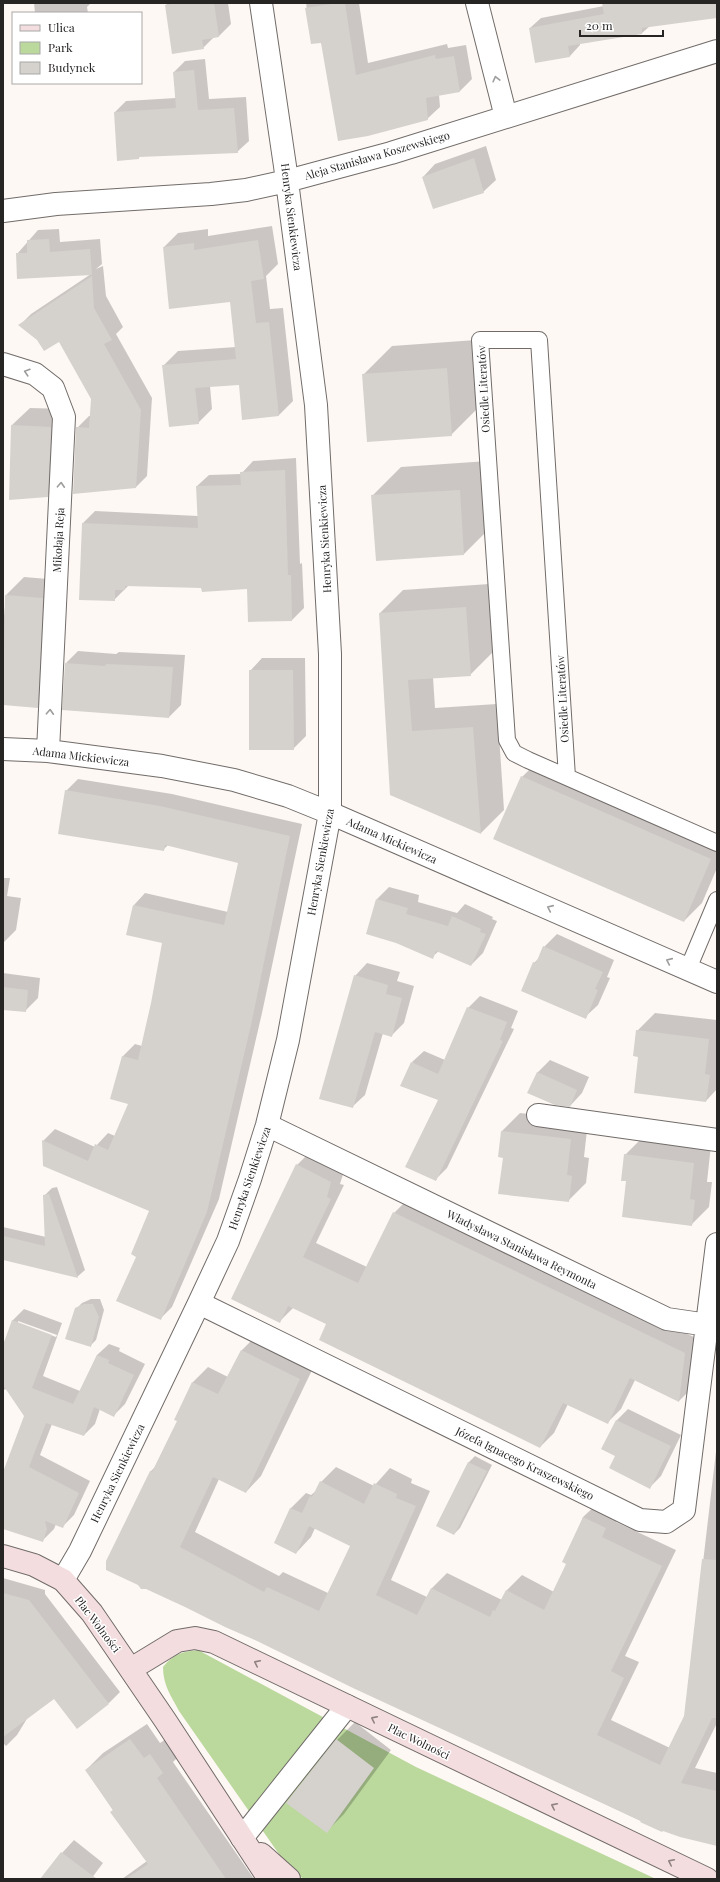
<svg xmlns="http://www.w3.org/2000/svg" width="720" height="1882" viewBox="0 0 720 1882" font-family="'Playfair Display',serif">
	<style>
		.green { fill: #bbd89d }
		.shadow { fill: #0003; fill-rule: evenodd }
		.building { fill: #d5d2cd }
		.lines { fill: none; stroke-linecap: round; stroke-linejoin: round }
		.lane-casing { stroke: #716c69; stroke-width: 18 }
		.street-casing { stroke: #716c69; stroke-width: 24 }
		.secondary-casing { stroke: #716c69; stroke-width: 24 }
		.lane { stroke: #fff; stroke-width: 16 }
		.street { stroke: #fff; stroke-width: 22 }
		.secondary { stroke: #f4dddf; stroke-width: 22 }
		.oneway { stroke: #9e9d9c }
		.oneway2 { stroke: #8e8182 }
		.labels { text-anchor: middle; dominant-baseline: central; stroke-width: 3; stroke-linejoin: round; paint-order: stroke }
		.street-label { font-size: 11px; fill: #272524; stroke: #fff }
	</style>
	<rect width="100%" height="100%" fill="#fef8f5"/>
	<!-- green -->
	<path class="green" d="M198,1650L416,1767L656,1879H303L281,1857L179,1711C171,1696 163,1685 163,1667C174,1654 181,1652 198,1650Z"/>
	<!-- shadow -->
	<path class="shadow" d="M34,3H90V4L87,7L88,13H35Z
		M168,3H228L231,24L219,36L214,37L203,48L166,5Z
		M306,3H359L368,63L447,44L448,48L466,45L472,79L460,91L439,95L440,107L427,119L368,135L321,41L312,43Z
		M604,3H717V9L650,26L642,33L580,43V45L570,56L536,62L530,28L541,18L604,6Z
		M205,59L209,99L246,97L249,141L237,152L140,156L139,158L115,112L126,101L176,98L174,72L185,61Z
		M486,146L496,180L483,192L423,177L435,164Z
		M272,226L278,264L266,276L270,309L283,308L293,401L279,415L240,384L210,386L212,409L198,423L163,366L178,351L236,347L231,300L164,247L178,233L208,229V236Z
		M59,229L60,242L100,239L102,264L96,269L103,266L106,296L123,327L116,334L152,398L147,476L136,487L77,428L89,416H91L92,398L60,341L38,340L20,325L31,314L91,274L17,254L38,230Z
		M476,340L480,406L451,435L363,375L392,346Z
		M30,408L69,409L65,478L47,496L12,425Z
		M296,458L300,564L302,563L304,608L292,620L248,588L129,585L114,600L83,523L95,511L198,516L197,486L209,475L241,474L253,461Z
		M488,461L493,525L464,554L372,496L401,467Z
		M24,577L60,580L55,689L37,707L3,704V628L6,595Z
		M489,584L494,651L470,675L433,677L435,708L497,704L504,810L481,833L391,795L380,613L403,590Z
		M78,651L116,654L119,652L185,655L181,705L169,717L66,663Z
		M262,658H305L306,736L293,749L250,671Z
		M540,759L717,836V868L702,903L684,921L522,777Z
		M78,779L172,794L302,824L262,1013L219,1199L172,1307L160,1319L137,1256L151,1211L43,1141L55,1129L95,1147L108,1133L115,1136L129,1103L112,1098L123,1056L135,1044L142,1046L152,1003L163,942L134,905L145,893L228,912L239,862L168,845L163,850L66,791Z
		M3,878H10L7,896L21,898L16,930L4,942Z
		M389,887L419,895L418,902L457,913L465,904L493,917L492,919L497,921L483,953L471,965L439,951L432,957L377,899Z
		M557,934L614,960L607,977L610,978L598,1005L585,1017L534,963L539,958L544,947Z
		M367,963L400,972L397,981L414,986L404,1023L391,1036L383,1033L365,1095L352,1107L355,976Z
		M3,973L40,978L38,998L25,1011L3,1009Z
		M480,996L518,1011L511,1028L514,1029L447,1168L435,1180L439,1099L412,1062L424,1051L445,1060L468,1008Z
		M655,1013L717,1020V1089L706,1101L639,1056L637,1031Z
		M550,1060L589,1077L582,1093L570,1106L537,1073Z
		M520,1113L588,1121L584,1157L589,1158L586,1183L568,1201L504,1157L502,1131Z
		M643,1137L711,1145L707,1182H712L709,1207L691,1225L627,1181L625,1155Z
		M311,1151L345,1168L340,1184L344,1185L316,1243L367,1267L394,1213L408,1199L698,1339L693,1387L679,1401L635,1380L621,1409L607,1423L568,1404L554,1433L540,1447L327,1323L294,1307L280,1321L297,1165Z
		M57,1187L85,1270L77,1277L3,1259V1227L46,1237L44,1196L52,1188Z
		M91,1299H100L104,1310L96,1340L90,1346L76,1309L82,1303Z
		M24,1309L62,1323L43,1376L80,1391L97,1355L109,1344L120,1348L119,1351L145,1364L125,1404L114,1415L100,1409L95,1424L84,1435L52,1424L40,1455L90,1481L74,1515L63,1526L56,1524L54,1529L42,1541L3,1527V1470L4,1471L26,1416L7,1389L3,1390V1344H4L13,1320ZM18,1321L57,1335L56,1337L18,1323Z
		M257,1335L315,1364L261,1476L246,1492L219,1479L195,1532L279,1576L283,1572L328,1593L352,1546L315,1528L311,1537L296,1553L275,1542L291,1508L306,1493L311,1495L317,1490L321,1482L336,1467L374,1486L390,1468L412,1479L411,1483L430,1491L391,1580L427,1597L432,1588L447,1573L502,1600L507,1590L522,1575L554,1592L567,1564L583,1517L599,1502L621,1513L616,1522L676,1550L625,1656L639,1662L611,1720L670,1748L685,1716L717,1443V1723L695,1768L717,1773V1844L664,1830L662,1831L146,1588L150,1472L155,1467L178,1420L175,1419L193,1382L208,1367L228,1377L242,1350Z
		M628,1409L681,1435L661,1476L649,1488L616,1456L602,1449L617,1420Z
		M475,1456L492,1465L460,1528L454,1534L437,1525L469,1462Z
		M3,1578L45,1590V1594L120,1692L109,1703L55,1698L28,1717L17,1735L6,1746L3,1743Z
		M355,1722L391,1750L344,1814L326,1832L337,1740Z
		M147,1724L160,1743L166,1739L179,1756L173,1762L254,1879H122L147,1861L86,1770L103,1753Z
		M74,1840L103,1863L91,1879H41L62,1853Z"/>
	<!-- building -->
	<path class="building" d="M178,3H214L219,37L202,40L204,49L172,54L165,5Z
		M338,3H345L356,75L435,55L436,59L454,56L460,92L426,98L428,120L368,136L338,141L321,43L311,44L305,8Z
		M602,3H717V18L642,28V34L568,46L570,57L535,63L529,28L604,14Z
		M194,70L198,110L234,108L238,153L139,157V159L117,161L114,112L176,108L173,72Z
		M474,158L484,193L433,209L422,177Z
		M49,239L50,252L90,249L92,275L17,279L16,253H27V240Z
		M258,240L264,279L251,281L256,323L269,322L279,416L242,420L239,385L195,388L199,424L169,427L162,365L236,359L230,302L169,309L163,247L194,243V250Z
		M92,276L94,308L112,340L104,344L141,410L136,488L73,494L76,427L89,428L91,399L59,342L44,351L37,340L18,325Z
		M447,368L452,436L367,442L362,374Z
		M11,425L51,427L48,497L9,500Z
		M285,470L288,575H291L292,621L248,622L247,589L202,592L201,588L125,586V590H115V601L79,600L82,523L198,528L196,486L241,485L240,472Z
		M460,490L464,555L376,561L371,495Z
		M5,595L43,598L38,708L3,705Z
		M466,607L471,676L408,680L412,731L473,727L481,834L390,795L379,613Z
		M65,663L105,666L106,664L173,667L169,718L62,710Z
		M249,670H293L294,750H249Z
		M521,776L711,859L684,922L493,839Z
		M65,790L160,806L290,836L251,1025L207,1212L161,1320L116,1301L136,1257L131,1254L149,1211L43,1166L42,1140L88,1161L95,1144L108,1150L128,1104L110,1099L122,1056L138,1060L151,1003L162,943L126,935L133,905L224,925L238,863L165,845L164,851L58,834Z
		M376,899L408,908L406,914L448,926L452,916L481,929L480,932L486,934L471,966L436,951L433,959L396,943L366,934Z
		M543,946L603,972L595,989L598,990L586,1019L521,991L533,962L536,963Z
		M354,975L388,985L386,994L402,998L392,1037L375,1032L353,1108L319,1099Z
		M3,987L28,990L26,1012L3,1010Z
		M467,1007L507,1022L500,1040L503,1041L436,1181L405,1167L438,1100L400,1086L411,1062L438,1074Z
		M636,1030L709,1039L705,1074L710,1075L706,1102L634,1093L638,1057L633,1056Z
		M537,1072L577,1090L570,1107L555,1105L527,1093Z
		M501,1131L571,1139L567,1175L572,1176L569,1202L498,1194L503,1158L498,1157Z
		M624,1154L694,1163L690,1199L695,1200L692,1226L622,1217L626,1181H621Z
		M296,1164L331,1182L327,1197L331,1199L303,1257L358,1283L393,1212L685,1353L679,1402L630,1378L608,1424L563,1403L540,1448L319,1340L326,1324L288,1306L280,1323L231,1299Z
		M49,1194L78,1278L3,1260V1236L45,1246L43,1195Z
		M84,1304H93L99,1317L91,1347L65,1339L75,1308Z
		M12,1320L52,1335L32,1388L73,1404L97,1355L109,1360L108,1363L134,1375L114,1417L94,1407L84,1436L46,1423L29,1467L79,1493L63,1528L45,1521L47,1529L43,1542L3,1529V1472L24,1416L3,1385V1345Z
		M241,1350L300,1379L246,1493L213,1477L180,1547L264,1592L267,1587L319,1611L350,1546L309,1526L296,1554L274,1543L290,1508L302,1513L310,1496L312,1497L320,1481L364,1504L374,1483L397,1494L396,1498L416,1506L376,1595L417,1615L431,1588L490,1617L493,1610L495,1611L506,1590L544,1610L566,1564L562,1562L583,1517L606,1528L602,1537L662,1566L611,1671L624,1678L597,1735L660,1765L684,1716L702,1559L717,1560V1718H712L681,1783L717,1791V1846L680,1837L663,1831L662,1832L640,1822L641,1821L355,1689L257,1641L225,1627L185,1607L146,1589H141L138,1585L106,1570V1561L150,1471L152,1472L177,1421L174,1420L192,1382L218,1394Z
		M616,1420L671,1446L650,1489L609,1468L615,1456L601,1449Z
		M468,1462L487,1471L454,1535L436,1526Z
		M3,1593L29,1600L109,1704L77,1729L54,1699L3,1737Z
		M130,1739L144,1758L150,1754L163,1773L157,1778L226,1879H126L148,1864L110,1812L113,1810L85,1770Z
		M336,1739L374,1768L327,1833L286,1803Z
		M61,1852L97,1879H40Z"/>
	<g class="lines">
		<defs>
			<path id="lane" d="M567,777L539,340H480L507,740L514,753L528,760L717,843
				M688,969L717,900"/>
			<path id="street" d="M477,3L506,117
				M3,211L56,204L211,194L246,190L287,181L391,153L717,51
				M3,364L35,374L53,388L64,417L48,751
				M3,749L48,751L162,766L234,780L288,796L330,813L717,982
				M538,1115L717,1140
				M267,1125L667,1319L708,1325
				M199,1303L640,1520L666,1522L684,1510L717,1244
				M63,1580L80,1551L199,1303L228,1241L250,1179L267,1125L288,1040L330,813V654L316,405L285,166L261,3
				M242,1838L347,1706"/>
			<path id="secondary" d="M3,1556L34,1565L63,1580L92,1613L165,1720L269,1879
				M131,1669L177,1641L195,1638L214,1642L707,1879
				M261,1854L289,1879"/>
		</defs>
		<!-- lane casing -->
		<use href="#lane" class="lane-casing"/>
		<!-- street casing -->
		<use href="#street" class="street-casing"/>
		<!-- secondary casing -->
		<use href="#secondary" class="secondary-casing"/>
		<!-- lane -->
		<use href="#lane" class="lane"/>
		<!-- street -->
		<use href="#street" class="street"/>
		<!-- secondary -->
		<use href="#secondary" class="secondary"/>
	</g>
	<!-- one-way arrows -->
	<defs><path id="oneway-chevron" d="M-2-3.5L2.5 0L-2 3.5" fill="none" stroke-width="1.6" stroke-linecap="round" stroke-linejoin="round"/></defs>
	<g class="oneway">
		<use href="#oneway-chevron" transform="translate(496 79) rotate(-104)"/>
		<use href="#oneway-chevron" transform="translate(27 372) rotate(-163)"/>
		<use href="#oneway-chevron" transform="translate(61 485) rotate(-87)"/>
		<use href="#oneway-chevron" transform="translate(50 712) rotate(-87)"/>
		<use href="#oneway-chevron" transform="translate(550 908) rotate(-156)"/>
		<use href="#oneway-chevron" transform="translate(669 961) rotate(-156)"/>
	</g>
	<g class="oneway2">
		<use href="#oneway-chevron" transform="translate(257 1663) rotate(-154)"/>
		<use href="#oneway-chevron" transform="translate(374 1719) rotate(-154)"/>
		<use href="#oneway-chevron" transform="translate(554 1806) rotate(-154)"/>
		<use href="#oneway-chevron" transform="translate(671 1862) rotate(-154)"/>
	</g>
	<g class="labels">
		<!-- street labels -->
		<g class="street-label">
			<text transform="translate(377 155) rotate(-16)">Aleja Stanisława Koszewskiego</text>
			<text transform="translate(292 217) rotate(83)">Henryka Sienkiewicza</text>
			<text transform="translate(483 389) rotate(-93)">Osiedle Literatów</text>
			<text transform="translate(324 539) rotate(-93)">Henryka Sienkiewicza</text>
			<text transform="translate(58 540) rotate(-87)">Mikołaja Reja</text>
			<text transform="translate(562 699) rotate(-93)">Osiedle Literatów</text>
			<text transform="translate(81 756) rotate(7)">Adama Mickiewicza</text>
			<text transform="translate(392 840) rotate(24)">Adama Mickiewicza</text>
			<text transform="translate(320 862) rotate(-80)">Henryka Sienkiewicza</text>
			<text transform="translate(249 1178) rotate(-71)">Henryka Sienkiewicza</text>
			<text transform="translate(522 1249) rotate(26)">Władysława Stanisława Reymonta</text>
			<text transform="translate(525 1463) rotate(26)">Józefa Ignacego Kraszewskiego</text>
			<text transform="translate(117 1473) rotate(-64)">Henryka Sienkiewicza</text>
			<text transform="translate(98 1624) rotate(53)">Plac Wolności</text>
			<text transform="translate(419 1741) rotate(26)">Plac Wolności</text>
		</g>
	</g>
	<!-- border -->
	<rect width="720" height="1882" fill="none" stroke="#272524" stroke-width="8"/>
	<!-- legend -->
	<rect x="12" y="12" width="130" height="72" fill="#ffffff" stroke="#a9a8a7"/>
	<rect x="20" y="25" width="20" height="6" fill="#f4dddf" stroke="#a9a8a7"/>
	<text x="48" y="32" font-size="12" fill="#272524">Ulica</text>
	<rect x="20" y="42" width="20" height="12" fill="#bbd89d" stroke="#a9a8a7"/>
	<text x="48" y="52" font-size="12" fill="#272524">Park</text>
	<rect x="20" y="62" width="20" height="12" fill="#d5d2cd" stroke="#a9a8a7"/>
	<text x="48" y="72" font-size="12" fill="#272524">Budynek</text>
	<!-- scale -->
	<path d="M580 30v6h83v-6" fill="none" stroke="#272524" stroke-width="2"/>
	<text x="586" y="30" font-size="12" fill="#272524" stroke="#ffffff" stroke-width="3" paint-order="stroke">20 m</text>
</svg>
